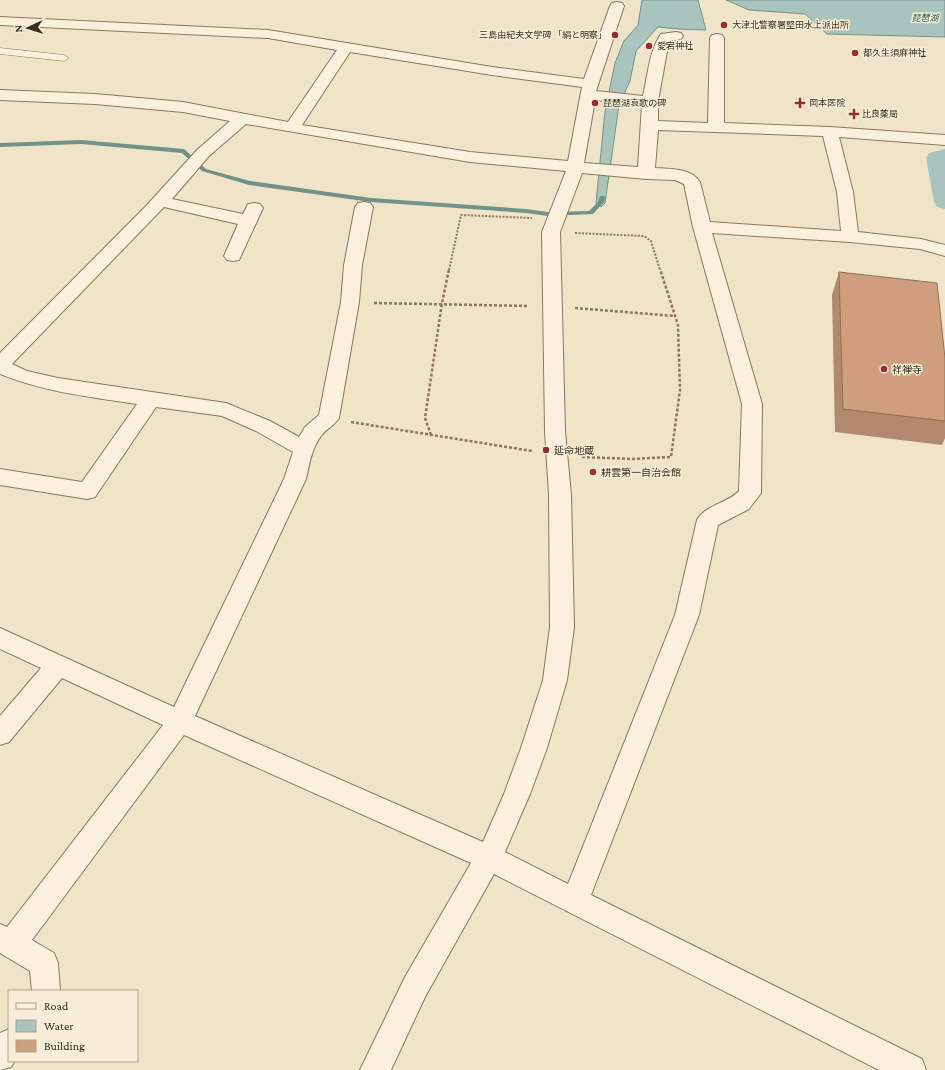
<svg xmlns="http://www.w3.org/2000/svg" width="945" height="1070" viewBox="0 0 945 1070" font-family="'Crimson Pro','Noto Sans JP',serif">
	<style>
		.water { fill: #a9c4bc; stroke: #6f938a }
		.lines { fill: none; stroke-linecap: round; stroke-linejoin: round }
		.stream { fill: #6f938a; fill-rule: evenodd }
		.canal { fill: #a9c4bc; fill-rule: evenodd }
		.lane-casing { stroke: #8d765c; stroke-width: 1 }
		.street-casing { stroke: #8d765c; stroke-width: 2 }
		.path-far1 { stroke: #8d765c; stroke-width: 2; stroke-dasharray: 2 1.5; stroke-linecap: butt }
		.path { stroke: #8d765c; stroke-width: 2.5; stroke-dasharray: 3 2; stroke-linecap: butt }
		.lane { fill: #faf1dc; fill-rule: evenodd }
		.street { fill: #faf1dc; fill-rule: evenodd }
		.wall { fill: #b2896c }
		.building { fill: #cf9f7d; stroke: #916f58 }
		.poi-dot { fill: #9e2a2b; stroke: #f7eed8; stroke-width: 1.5 }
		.labels { text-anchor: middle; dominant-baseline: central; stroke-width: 3; stroke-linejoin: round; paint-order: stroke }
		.far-water-label { font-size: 9px; font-style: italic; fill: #2f5d5a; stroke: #f7eed8 }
		.far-poi-label { font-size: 9px; fill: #3d2e20; stroke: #f7eed8; text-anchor: start }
		.poi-label { font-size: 10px; fill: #3d2e20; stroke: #f7eed8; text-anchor: start }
	</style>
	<rect width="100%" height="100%" fill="#f0e4c8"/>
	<!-- water -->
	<path class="water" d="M642,0H698L706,30L678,29L658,27L636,51L630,81L619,105L605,203L601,207L596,203L605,111L615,63L624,41L638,25Z
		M726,0H945V37L827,34L805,14L749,10Z"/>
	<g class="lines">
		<!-- stream -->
		<path class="stream" d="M81,140L184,149L206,169L250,181L371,198L526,209L548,212L589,211L598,202L600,196H604L605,197L604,202L593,214L548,216L526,213L371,202L249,185L202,171L182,153L81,144L0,147V143Z"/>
		<!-- canal -->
		<path class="canal" d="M945,149V209L937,207L934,202L926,158L929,153Z"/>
		<defs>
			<path id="lane" d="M0,48L64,55L69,58L64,61L0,54Z"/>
			<path id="street" d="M617,2L622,3L624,6L596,91L643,96C648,75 649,51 661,34L676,32L681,33L683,36L681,39L671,41L668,46L658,101V121L708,123L710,38L712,35L717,34L722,35L724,38V123L830,127L945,135V145L839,137L853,192L858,232L921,239L945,245V256L920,249L850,242L712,233L762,404L761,493L749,509L718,525L699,615L591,895L922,1059L926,1070H879L494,874L425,997L391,1070H360L405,977L471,863L184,735L32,940L54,953L58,963L60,991H32L30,971L0,953V924L7,927L163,725L62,678L9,742L0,745V716L41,668L0,649V628L174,707L284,479L293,452L256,431L222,416L156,407L95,497L87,499L0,485V469L82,482L137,404C91,397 44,392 0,374V353L147,205L197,150L230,121L183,112L95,104L0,100V90L95,94L183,102L288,122L337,50L268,38L0,25V17L268,30L492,67L584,79L610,6L612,3ZM350,52L492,75L582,87L568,161L470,152L302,125ZM595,100L642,105L638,167L584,163ZM246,124L470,162L566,171L542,232L545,431L549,495L550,627L543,680L521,748L504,794L483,842L195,716L306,479C309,466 312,447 321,436C326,429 334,426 339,418L359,302L362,265L373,207L370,203L364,202L358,203L355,207L344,265L341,302L319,415L305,427L299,437L270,421L226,403L58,378L27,371L12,364L164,207L238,224L224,256L227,260L233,261L239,260L263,208L260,204L254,203L248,204L243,214L172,199L209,156ZM658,130L823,136L837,192L841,231L710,222L700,182C691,168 670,169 655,168ZM582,173L646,179L675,180L684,184L693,227L742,404L739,491C728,503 705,505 697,520L675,615L568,884L505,852L530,794L547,748L567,680L574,627L571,495L565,431L560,232Z
				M9,1029V1061H15L11,1067L0,1070V1033Z"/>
		</defs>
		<!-- lane casing -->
		<use href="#lane" class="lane-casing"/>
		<!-- street casing -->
		<use href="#street" class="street-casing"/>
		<!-- path-far1 -->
		<path class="path-far1" d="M575,233L644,236L651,241L660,270
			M449,270L461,215L532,218"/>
		<!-- path -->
		<path class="path" d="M374,303L529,306
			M575,308L675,316
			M351,422L532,451
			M431,435L425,418L442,303L449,269
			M582,457L633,459L671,457L680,390L678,325L660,269"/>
		<!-- lane -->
		<use href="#lane" class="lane"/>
		<!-- street -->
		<use href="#street" class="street"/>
	</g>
	<!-- wall -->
	<path class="wall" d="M839,272L945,358V438L942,445L835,432L832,295Z"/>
	<!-- building -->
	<path class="building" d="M839,272L937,283L945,358V421L843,409Z"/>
	<!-- markers -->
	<g class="poi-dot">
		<circle cx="724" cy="25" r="4"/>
		<circle cx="615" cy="35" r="4"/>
		<circle cx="649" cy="46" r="4"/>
		<circle cx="855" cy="53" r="4"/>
		<circle cx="595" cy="103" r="4"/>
		<path d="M798 97h4v4h4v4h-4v4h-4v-4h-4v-4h4z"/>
		<path d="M852 108h4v4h4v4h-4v4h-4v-4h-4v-4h4z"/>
		<circle cx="884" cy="369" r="4"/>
		<circle cx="546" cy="450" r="4"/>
		<circle cx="593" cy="472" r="4"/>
	</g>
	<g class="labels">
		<!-- far-water labels -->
		<g class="far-water-label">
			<text x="925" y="18">琵琶湖</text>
		</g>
		<!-- far-poi labels -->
		<g class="far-poi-label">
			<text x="732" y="25">大津北警察署堅田水上派出所</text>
			<text x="607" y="35" text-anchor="end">三島由紀夫文学碑 「絹と明察」</text>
			<text x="657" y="46">愛宕神社</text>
			<text x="863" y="53">都久生須麻神社</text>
			<text x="603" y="103">琵琶湖哀歌の碑</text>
			<text x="809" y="103">岡本医院</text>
			<text x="862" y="114">比良薬局</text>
		</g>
		<!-- poi labels -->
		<g class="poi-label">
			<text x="892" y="369">祥禅寺</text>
			<text x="554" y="450">延命地蔵</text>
			<text x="601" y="472">耕雲第一自治会館</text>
		</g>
	</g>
	<!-- legend -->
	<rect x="8" y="990" width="130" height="72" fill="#f7eed8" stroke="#ada18e"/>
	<rect x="16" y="1003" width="20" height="6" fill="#faf1dc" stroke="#ada18e"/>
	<text x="44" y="1010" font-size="12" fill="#3d2e20">Road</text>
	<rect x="16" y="1020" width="20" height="12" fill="#a9c4bc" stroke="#ada18e"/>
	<text x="44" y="1030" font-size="12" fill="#3d2e20">Water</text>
	<rect x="16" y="1040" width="20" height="12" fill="#cf9f7d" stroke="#ada18e"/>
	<text x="44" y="1050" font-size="12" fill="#3d2e20">Building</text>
	<!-- north arrow -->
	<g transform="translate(28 28) rotate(266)" stroke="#f7eed8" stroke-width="3" paint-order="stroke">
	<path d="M0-3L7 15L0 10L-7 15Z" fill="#3d2e20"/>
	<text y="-6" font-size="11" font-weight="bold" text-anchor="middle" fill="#3d2e20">N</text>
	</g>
</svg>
